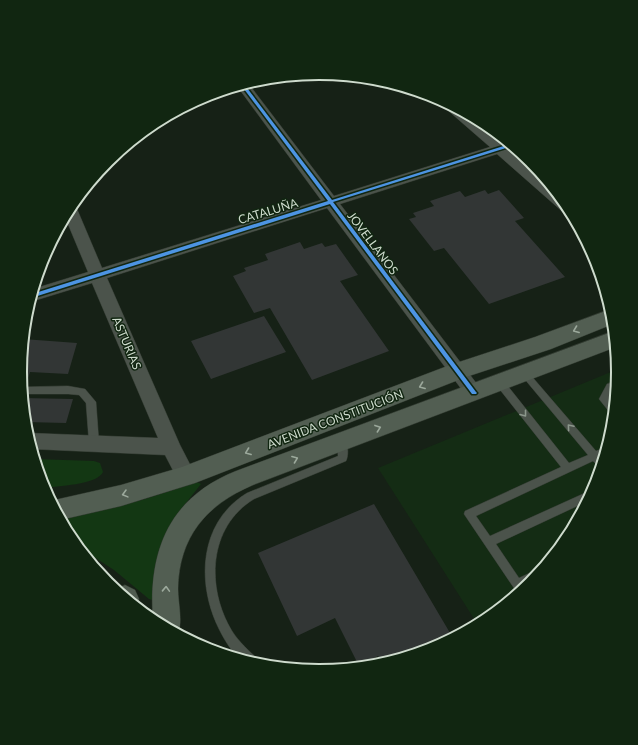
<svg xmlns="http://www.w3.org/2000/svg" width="638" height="745" viewBox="0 0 638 745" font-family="Lato,sans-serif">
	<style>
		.built { fill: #142c14 }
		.green { fill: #133713 }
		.building { fill: #323635 }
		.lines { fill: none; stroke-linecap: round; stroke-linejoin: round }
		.service-casing { stroke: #313a30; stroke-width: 1 }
		.minor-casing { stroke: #313a30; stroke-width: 1 }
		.primary-casing { stroke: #313a30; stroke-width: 1 }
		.trunk-casing { stroke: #313a30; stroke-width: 1 }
		.service { fill: #4b534b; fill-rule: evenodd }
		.minor { fill: #4b534b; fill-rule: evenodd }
		.primary { fill: #525e52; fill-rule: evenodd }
		.trunk { fill: #505c50; fill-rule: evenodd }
		.cycleway-casing { stroke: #112611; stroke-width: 3 }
		.cycleway { fill: #4d94e3; fill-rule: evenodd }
		.oneway { stroke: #9ca99c }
		.oneway2 { stroke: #8c978c }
		.labels { text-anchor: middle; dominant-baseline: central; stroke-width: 3; stroke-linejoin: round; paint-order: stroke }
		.street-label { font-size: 12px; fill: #cedbcd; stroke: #112611 }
		.rim { fill: none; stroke: #cedbcd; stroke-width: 2 }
	</style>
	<rect width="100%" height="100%" fill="#162116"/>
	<!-- built -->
	<path class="built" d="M618,369L612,431L595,487L567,539L530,584L485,621L478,625L378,468Z"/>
	<!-- green -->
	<path class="green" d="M34,459L94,461L100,463L103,472C97,485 57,486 43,488Z
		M197,482L201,484L178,513L155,601L149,599L114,570L91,555L79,550L70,538L59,517L142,500Z"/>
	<!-- building -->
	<path class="building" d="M485,190L488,194L499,190L524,218L515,221L565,277L489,304L444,248L434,251L409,219L416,217L413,213L434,206L430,201L460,191L465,197Z
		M300,242L304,249L322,243L325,247L336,244L358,275L340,281L389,351L312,380L270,308L254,313L233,276L246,271L244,268L268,260L265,254Z
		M264,316L286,352L211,379L191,341Z
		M23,339L77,343L68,374L30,372L22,396L20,372Z
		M22,398L73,399L66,423L25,422Z
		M374,504L453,638L433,649L383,664L378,656L359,666L335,618L297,636L258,553Z"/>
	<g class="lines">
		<defs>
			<path id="service" d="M525,370L528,372L596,451L607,447L605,456L602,457L603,460L601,469L593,461L476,516L490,536L587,492L593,491L588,501L496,544L519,578L538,569L542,570L531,583L525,586L526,588L518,594L464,514L465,511L561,467L497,386L495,383L497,380H503L569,463L588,455L522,376L520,374L522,372Z
				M617,381L616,388L613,389L609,398L615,405L614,415L611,414L599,399L607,384Z
				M68,386L85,389L96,402L99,443L97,446L94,447L91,446L89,443L86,403L79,395L68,394H22V388L24,387Z
				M342,437L345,438C348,444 349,455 346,461L254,499C208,527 206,588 232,631C239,642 249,651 259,660L261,664L260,666C255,664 247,663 243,660C232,654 224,639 219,629C196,583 199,522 247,493L338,456L337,441L339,438Z"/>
			<path id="minor" d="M248,83L334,196L490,147L444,107L442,104L444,102L472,117L502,143L507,142L515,148L510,150C532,169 557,187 571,213H564L497,154L340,204L480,388L483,393L480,398L474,400L468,398L327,208L107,278L180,445L196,476L193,482L186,484L179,482L165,455L31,449L27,434L29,433L158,438L92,283L30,302L33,289L88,272L65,217L72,205H74L77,209L102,268L321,200L237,86Z"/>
			<path id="primary" d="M611,309L613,324L551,349L466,377L195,483L121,506L60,520L50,501L121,485L182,467L450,365L535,337Z
				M614,331L616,347L253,485C206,505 179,537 178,589C178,603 183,621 178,634L153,621C148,552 168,498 236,471Z"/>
			<path id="trunk" d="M125,585L135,590L139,599L136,607L115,590Z"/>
		</defs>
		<!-- service casing -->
		<use href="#service" class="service-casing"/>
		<!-- minor casing -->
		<use href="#minor" class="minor-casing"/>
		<!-- primary casing -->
		<use href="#primary" class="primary-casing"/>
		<!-- trunk casing -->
		<use href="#trunk" class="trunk-casing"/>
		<!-- service -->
		<use href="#service" class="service"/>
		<!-- minor -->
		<use href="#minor" class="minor"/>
		<!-- primary -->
		<use href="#primary" class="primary"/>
		<!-- trunk -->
		<use href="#trunk" class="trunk"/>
		<defs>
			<path id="cycleway" d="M244,84L332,200L510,144L512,146L333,202L476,392L477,393L476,394H472L330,204L31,298L32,294L328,201L241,85Z"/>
		</defs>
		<!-- cycleway casing -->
		<use href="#cycleway" class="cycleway-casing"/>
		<!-- cycleway -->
		<use href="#cycleway" class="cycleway"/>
	</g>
	<!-- one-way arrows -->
	<defs><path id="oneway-chevron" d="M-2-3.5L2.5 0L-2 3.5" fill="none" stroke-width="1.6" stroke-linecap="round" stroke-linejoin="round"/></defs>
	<g class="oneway">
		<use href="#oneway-chevron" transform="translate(576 330) rotate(159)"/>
		<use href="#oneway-chevron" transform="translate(422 386) rotate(159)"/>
		<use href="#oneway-chevron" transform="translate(378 428) rotate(-20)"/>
		<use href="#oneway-chevron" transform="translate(248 452) rotate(159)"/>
		<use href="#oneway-chevron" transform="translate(295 459) rotate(-21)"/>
		<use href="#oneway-chevron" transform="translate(125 494) rotate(165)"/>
		<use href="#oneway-chevron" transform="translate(166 589) rotate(-88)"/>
	</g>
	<g class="oneway2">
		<use href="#oneway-chevron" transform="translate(524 414) rotate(52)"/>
		<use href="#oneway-chevron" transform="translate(570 427) rotate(-130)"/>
	</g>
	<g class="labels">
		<!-- street labels -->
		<g class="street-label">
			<text transform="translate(268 211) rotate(-17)">CATALUÑA</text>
			<text transform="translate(373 243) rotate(53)">JOVELLANOS</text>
			<text transform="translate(127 343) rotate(67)">ASTURIAS</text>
			<text transform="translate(335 419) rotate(-21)">AVENIDA CONSTITUCIÓN</text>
		</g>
	</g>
	<!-- crop -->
	<path d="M0 0H638V745H0ZM27 372a292 292 0 1 1 584 0a292 292 0 1 1-584 0Z" fill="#112611" fill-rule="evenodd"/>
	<path class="rim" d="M27 372a292 292 0 1 1 584 0a292 292 0 1 1-584 0Z"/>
</svg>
